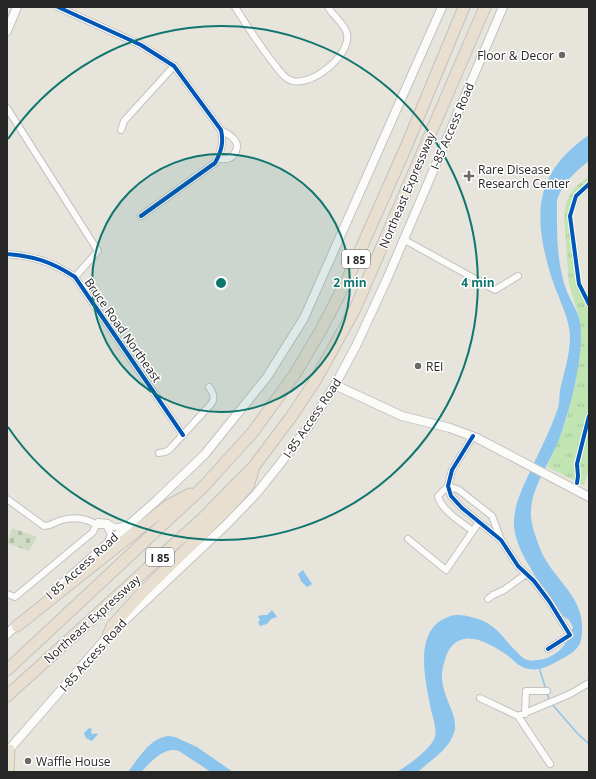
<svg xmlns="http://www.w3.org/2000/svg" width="596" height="779" viewBox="0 0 596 779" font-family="'Open Sans',sans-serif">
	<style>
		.cemetery { fill: url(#cemetery-stones) }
		.park { fill: url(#park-tufts) }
		.water { fill: #8bc4ec }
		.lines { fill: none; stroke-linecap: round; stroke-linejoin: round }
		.stream { stroke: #8bc4ec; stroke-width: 1.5 }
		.street-casing { stroke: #c4c2c2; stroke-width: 8 }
		.secondary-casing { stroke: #c4c2c2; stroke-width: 10 }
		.primary-casing { stroke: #c3c2bf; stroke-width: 11 }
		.highway-casing { stroke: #c3c2bf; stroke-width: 13 }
		.street { stroke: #fbfbfa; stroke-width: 6 }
		.secondary { stroke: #fbfbfa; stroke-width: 8 }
		.primary { stroke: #e6e4d1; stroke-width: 9 }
		.highway { stroke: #e8dfd1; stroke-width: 11 }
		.cycleway-casing { stroke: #fff; stroke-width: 6 }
		.cycleway { stroke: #0057b8; stroke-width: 4 }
		.ring { fill: none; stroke: #0f766e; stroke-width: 2 }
		.poi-dot { fill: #6a6966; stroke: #fff; stroke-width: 1.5 }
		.labels { text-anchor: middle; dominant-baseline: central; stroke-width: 3; stroke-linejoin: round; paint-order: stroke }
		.shield { fill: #fff; stroke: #686868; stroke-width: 1 }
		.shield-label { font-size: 11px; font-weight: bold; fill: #272727 }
		.poi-label { font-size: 12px; fill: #272727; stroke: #fff; text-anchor: start }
		.street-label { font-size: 12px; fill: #272727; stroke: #fff }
		.centre { fill: #0f766e; stroke: #fff; stroke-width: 2 }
		.ring-label { font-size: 12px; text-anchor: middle; font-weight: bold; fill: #0f766e; stroke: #fff; stroke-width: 3; stroke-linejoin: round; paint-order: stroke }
	</style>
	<defs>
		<pattern id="cemetery-stones" width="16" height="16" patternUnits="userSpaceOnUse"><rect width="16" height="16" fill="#cfdcc3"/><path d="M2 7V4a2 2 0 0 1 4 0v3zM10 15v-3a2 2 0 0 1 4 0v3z" fill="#b2bda8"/></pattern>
		<pattern id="park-tufts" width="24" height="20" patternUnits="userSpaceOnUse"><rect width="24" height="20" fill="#c0e5b3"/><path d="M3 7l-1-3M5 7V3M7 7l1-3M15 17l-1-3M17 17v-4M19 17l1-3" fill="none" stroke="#a5c49a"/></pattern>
	</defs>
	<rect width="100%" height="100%" fill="#e7e4dc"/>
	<!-- cemetery -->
	<path class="cemetery" d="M12,528L37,537L29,551L7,543Z"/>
	<!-- park -->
	<path class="park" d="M589,176V190L579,198L573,214L578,278L583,288L589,294V468L584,485L547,467L566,421L573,390L579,317L569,284L564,216L566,203L573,189Z"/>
	<!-- water -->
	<path class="water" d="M589,135V161C575,172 563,182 557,200C557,230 556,254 564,283C567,295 574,304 578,315C582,326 581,341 580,353C577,381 568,416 558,442C548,465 529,492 531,517C532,528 539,548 544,557C559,584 585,599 582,634C581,640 581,643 577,648C572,654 565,657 558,661C549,666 539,671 529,669C520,668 514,661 507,655C492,645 467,629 452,646C448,650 446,655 445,660C433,691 461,712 454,733C448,751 430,760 418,772H397C407,766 431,749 435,737C437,729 433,718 431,710C426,683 412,630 448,617C456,614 463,615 471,617C496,623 500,635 516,651C519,654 522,658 525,659C529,661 534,661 537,660C556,659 568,644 573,627L569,620L563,616C547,591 516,555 514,526C513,502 526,482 535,461C543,444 551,428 557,411C560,404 559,397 560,390C564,372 570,355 570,336C569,316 558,298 552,279C533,218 532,174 589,135Z
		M303,570L312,584L307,587L301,581L298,574Z
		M272,610L277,617L271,619L267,624L260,626L258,622L260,620L258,616L262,615H267Z
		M89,728L92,729L91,732L92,734H95L96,733L98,734L92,741L86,738L84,733Z
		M168,736L175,737L197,747L233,772H211L179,751C164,746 151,762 141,772H128C138,759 150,738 168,736Z"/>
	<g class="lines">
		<!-- stream -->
		<path class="stream" d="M539,667L546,690
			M547,694L550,701
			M552,704L577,733L589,744"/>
		<defs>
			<path id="street" d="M58,7L141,45L174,66L221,130C224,143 221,152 215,163L141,216
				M235,7C248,27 260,47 275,65C279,70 283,77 290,80C309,89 351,56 347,34C345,24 333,16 328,7
				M7,108L98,251L75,277
				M121,130L124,121L174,66
				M217,159C221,159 226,160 230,158C235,155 239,147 236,142C233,136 226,133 221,130
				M403,239L495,290L518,276
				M7,254C34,256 52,262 75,277L183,435
				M473,436L452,470L448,486L451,496L462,508L501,540L518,566L534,581L549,601L570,635L548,649
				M159,453L165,452L169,450L212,403C215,397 213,393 209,387
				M7,499L44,526C51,526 53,523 59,521C71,517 86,517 96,525L93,532L15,597L7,594
				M473,531C462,523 441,510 438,496L448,486L459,490L492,516L501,540
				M408,539L446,570L479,522
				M108,542L111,534L106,525H96L98,522L108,523C114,530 120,527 128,524
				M488,599L493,595L504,590L526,574
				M480,698L518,716L570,694L589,683
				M525,714L526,691H547
				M518,716L550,764"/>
			<path id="secondary" d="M7,31L17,7
				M335,385L402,416L450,428L477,438L589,497
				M55,590L156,501L205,454L267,377L304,318L442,7
				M7,634L20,622
				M7,752L108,636L225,526L256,494L276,469L308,427L335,385L356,346L387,279L503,7"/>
			<path id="primary" d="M9,772L10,749"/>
			<path id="highway" d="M17,626L169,505L190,494
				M108,636L112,626L142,593L229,507L248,486L253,470
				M7,670L204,486L253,432L295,374L321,330L348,278L406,147L464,7
				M7,696L203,518L255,465L291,417L315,381L355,309L485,7"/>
		</defs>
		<!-- street casing -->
		<use href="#street" class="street-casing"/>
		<!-- secondary casing -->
		<use href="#secondary" class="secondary-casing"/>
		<!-- primary casing -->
		<use href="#primary" class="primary-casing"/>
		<!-- highway casing -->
		<use href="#highway" class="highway-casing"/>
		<!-- street -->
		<use href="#street" class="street"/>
		<!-- secondary -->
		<use href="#secondary" class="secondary"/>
		<!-- primary -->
		<use href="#primary" class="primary"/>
		<!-- highway -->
		<use href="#highway" class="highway"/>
		<defs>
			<path id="cycleway" d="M58,7L141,45L174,66L221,130C224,143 221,152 215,163L141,216
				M589,184L576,196L570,216L579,284L589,304
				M7,254C34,256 52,262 75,277L183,435
				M473,436L452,470L448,486L451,496L462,508L501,540L518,566L534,581L549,601L570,635L548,649
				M577,483L578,476L577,464L589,416"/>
		</defs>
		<!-- cycleway casing -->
		<use href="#cycleway" class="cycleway-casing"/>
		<!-- cycleway -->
		<use href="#cycleway" class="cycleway"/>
	</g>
	<!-- distance rings -->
	<circle cx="221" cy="283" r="129" fill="#0f766e" fill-opacity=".12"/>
	<g class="ring">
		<circle cx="221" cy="283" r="129"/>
		<path d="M8 139A257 257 0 1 1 8 427"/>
	</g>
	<!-- markers -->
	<g class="poi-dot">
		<circle cx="562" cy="55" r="4"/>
		<path d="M467 170h4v4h4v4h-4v4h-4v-4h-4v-4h4z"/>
		<circle cx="418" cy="366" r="4"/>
		<circle cx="28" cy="761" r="4"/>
	</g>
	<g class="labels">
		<!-- shield labels -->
		<g class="shield">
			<rect x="342" y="250" width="28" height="18" rx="3"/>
			<rect x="146" y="548" width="28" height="18" rx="3"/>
		</g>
		<g class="shield-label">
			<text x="356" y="259">I 85</text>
			<text x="160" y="557">I 85</text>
		</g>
		<!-- poi labels -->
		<g class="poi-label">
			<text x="554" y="55" text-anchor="end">Floor &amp; Decor</text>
			<text x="478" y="169">Rare Disease<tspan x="478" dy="14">Research Center</tspan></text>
			<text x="426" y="366">REI</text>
			<text x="36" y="761">Waffle House</text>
		</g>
		<!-- street labels -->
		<g class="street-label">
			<text transform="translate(452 126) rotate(-67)">I-85 Access Road</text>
			<text transform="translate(407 190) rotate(-67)">Northeast Expressway</text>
			<text transform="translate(123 330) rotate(55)">Bruce Road Northeast</text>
			<text transform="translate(312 418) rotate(-56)">I-85 Access Road</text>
			<text transform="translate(82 566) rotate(-42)">I 85 Access Road</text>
			<text transform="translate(92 619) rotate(-42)">Northeast Expressway</text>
			<text transform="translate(93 655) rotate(-48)">I-85 Access Road</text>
		</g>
	</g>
	<circle cx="221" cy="283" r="6" class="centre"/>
	<g class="ring-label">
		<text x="350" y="287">2 min</text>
		<text x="478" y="287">4 min</text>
	</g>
	<!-- border -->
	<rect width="596" height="779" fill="none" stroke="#272727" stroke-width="16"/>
</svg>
